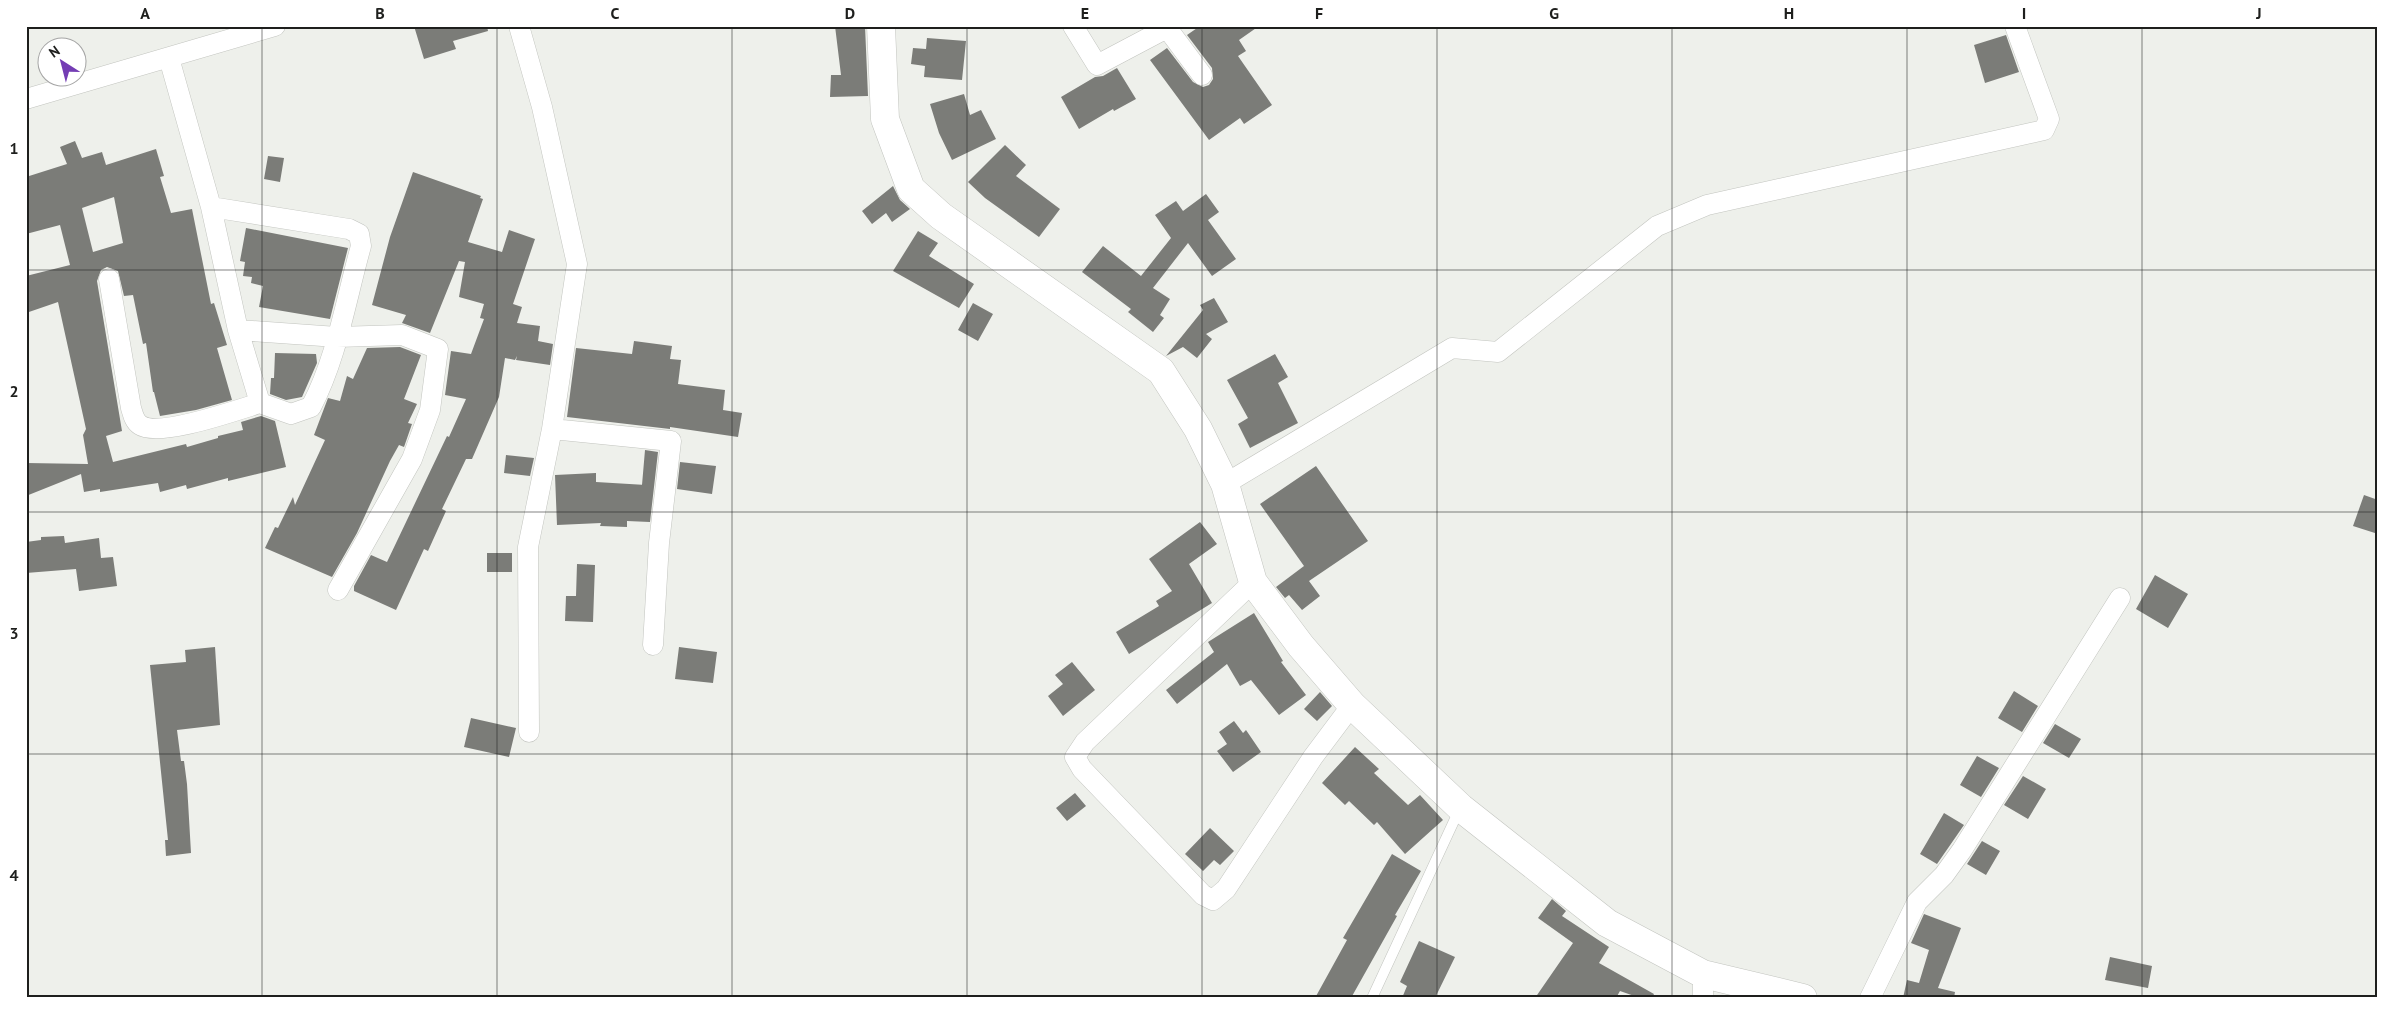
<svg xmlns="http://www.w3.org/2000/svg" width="2404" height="1024" viewBox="0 0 2404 1024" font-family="'PT Sans',sans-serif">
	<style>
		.building { fill: #7b7c78; fill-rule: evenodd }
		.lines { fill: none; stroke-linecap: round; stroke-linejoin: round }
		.lane-casing { stroke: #c2c4bf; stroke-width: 11 }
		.street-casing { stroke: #c2c4bf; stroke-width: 21 }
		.secondary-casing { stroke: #c2c4bf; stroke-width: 29 }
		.lane { stroke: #fff; stroke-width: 10 }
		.street { stroke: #fff; stroke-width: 20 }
		.secondary { stroke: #fff; stroke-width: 28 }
		.grid { fill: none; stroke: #1e1f1d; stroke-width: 1; stroke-opacity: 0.55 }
		.neatline { fill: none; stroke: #1e1f1d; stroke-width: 2 }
		.grid-label { font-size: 16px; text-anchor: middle; font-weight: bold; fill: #1e1f1d }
	</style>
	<rect width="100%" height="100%" fill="#eef0eb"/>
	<!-- building -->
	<path class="building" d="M414,26H487L488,31L453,41L456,49L424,59Z
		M835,26H865L868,96L830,97L831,75H841Z
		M1200,26H1259L1239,40L1246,51L1238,56L1272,105L1244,124L1240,118L1209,140L1150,60L1167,48L1193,82L1203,87L1209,85L1213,79L1212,68L1187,35Z
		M2006,35L2019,72L1985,83L1974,45Z
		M927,38L966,41L962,80L924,77L925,66L911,64L913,48L926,49Z
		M1117,68L1136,99L1114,111L1113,109L1079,129L1061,97L1095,77L1103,76Z
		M964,94L970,115L981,110L996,139L952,160L939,133L930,104Z
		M75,141L82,158L102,152L106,165L156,149L164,176L160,177L171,213L192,209L211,304L214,303L227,345L217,348L232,400L196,410L160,416L154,392H153L146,343L143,344L133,295L124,296L118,271L107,267L101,270L97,281L122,431L106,436L113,462L186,444L187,447L218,438V436L243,430L241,422L261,416L275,421L286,467L228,481V478L187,489L186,485L160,492L158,483L100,492V489L84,492L81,474L26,496V463L88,464L83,435L86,429L58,302L26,313V276L70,265L60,225L26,234V177L67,164L60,147ZM114,197L123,243L93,252L82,208Z
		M1005,145L1026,165L1016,176L1060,209L1039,237L985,198L968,182Z
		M268,156L284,158L280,182L264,179Z
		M413,172L481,196L480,198L483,199L468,242L502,252L509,230L535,239L513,304L522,307L517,323L540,326L538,341L553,344L550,365L516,360L517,356L515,360L505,358L499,397L472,459H466L442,509L446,511L428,551L424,549L396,610L354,591V586L371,555L387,562L447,436L449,437L466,399L445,395L451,351L471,354L484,319L480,318L484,304L459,297L465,262L459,261L430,333L402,323L406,315L372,305L390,237Z
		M893,186L900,200L910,209L892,222L886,213L872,224L862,211Z
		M1206,194L1219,212L1208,220L1236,259L1212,276L1188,243L1153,288L1170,299L1160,315L1164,318L1153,332L1128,312L1131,309L1082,272L1103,246L1141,276L1171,238L1155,215L1176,201L1183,211Z
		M246,228L348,248L330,319L259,307L263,286L251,283L252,277L243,276L245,262L240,261Z
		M918,231L938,243L929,256L974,284L959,308L893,271Z
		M1214,298L1228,322L1206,334L1212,339L1197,358L1183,347L1166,356L1203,310L1200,305Z
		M973,303L993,314L978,341L958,330Z
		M634,341L672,346L670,359L681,360L678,384L725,390L723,410L742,413L738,437L670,427V429L567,417L576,348L632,354Z
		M400,347L421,355L404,399L417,404L408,423L412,424L404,447L399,445L390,461L357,533L332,577L265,548L275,527L278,528L293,497L295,505L325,440L314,435L328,398L340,401L347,376L353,379L367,348Z
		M275,353L316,354L317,363L302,397L286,400L270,394L271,378H274Z
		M1275,354L1288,377L1278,383L1298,423L1250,448L1238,424L1248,418L1227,380Z
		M645,450L658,452L650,522L627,521V527L600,526L601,523L557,525L555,475L596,473V482L646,485H642Z
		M506,455L534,458L530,476L504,473Z
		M680,462L716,466L712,494L677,489Z
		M1316,466L1368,541L1309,581L1320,596L1302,610L1289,595L1285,598L1276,587L1304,566L1260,504Z
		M2364,495L2378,500V534L2353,526Z
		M1200,522L1217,544L1189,564L1212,603L1129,654L1116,632L1159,606L1156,601L1172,591L1149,559Z
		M64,536L65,543L99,538L101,558L113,557L117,586L79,591L76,569L26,573V542L41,540V537Z
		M487,553H512V572H487Z
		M577,564L595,565L593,622L565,621L566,596H576Z
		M2155,575L2188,594L2168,628L2136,609Z
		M1254,613L1283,661L1281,662L1306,695L1279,715L1251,680L1240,686L1227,664L1177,704L1166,690L1214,652L1208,642Z
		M215,647L220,725L177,730L181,761H184L187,784L191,853L166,856L165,840H168L150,665L186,662L185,650Z
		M679,647L717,652L713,683L675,679Z
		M1072,662L1095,690L1063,716L1048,696L1063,684L1055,675Z
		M2014,691L2038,706L2022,732L1998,718Z
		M1320,692L1332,706L1317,721L1304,709Z
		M471,718L516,728L509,757L464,747Z
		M1234,721L1243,733L1246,730L1261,752L1233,772L1217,751L1227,744L1219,732Z
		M2055,724L2081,739L2069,758L2043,743Z
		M1355,747L1379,769L1374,773L1408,805L1420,795L1443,820L1405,854L1377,822L1374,825L1349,801L1345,805L1322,783Z
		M1977,756L1999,768L1981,797L1960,785Z
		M2023,776L2046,789L2028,819L2004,805Z
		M1075,793L1086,806L1067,821L1056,808Z
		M1944,813L1964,825L1937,864L1920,854Z
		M1210,828L1234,851L1220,865L1214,860L1203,871L1185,854Z
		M1982,841L2000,851L1986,875L1967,864Z
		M1392,854L1421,871L1395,915L1397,916L1351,998H1315L1347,940L1343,938Z
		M1552,899L1566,911L1562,916L1609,947L1599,963L1654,994L1652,998H1640L1620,991L1616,998H1535L1573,943L1538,918Z
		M1924,914L1961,928L1938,988L1955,992L1954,998H1903L1907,980L1919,983L1929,950L1911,943Z
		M1419,941L1455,957L1435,998H1402L1407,986L1400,982Z
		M2110,957L2152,966L2148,988L2105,980Z"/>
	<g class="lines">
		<defs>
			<path id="lane" d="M1372,998L1460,808"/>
			<path id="street" d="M519,26L542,107L577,264L552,429L528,547L529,732
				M1073,26L1097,65L1167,28L1202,75
				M169,58L211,207L238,330L260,403L291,414L311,407C337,358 346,299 361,246L359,234L349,229L211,207
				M26,99L275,26
				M109,279L131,408C133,414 134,421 140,425C159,438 237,410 260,403
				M238,330L337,337L402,335L438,349L430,410L412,459L338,590
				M552,429L671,441L659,543L653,645
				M1225,484L1452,348L1498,352L1657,226L1707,205L2044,130L2049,119L2015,26
				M1253,582L1085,742L1075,757L1082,769L1203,895L1213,900L1226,889L1313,757L1352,705
				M1703,974V998
				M1870,998L1917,902L1944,875L1962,850L2120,598"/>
			<path id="secondary" d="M881,26L885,119L911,189L941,216L1161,371L1198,429L1225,484L1253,582L1301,646L1352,705L1461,808L1607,923L1703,974L1803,998"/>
		</defs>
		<!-- lane casing -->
		<use href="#lane" class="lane-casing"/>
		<!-- street casing -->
		<use href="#street" class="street-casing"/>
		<!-- secondary casing -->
		<use href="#secondary" class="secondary-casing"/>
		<!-- lane -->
		<use href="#lane" class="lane"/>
		<!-- street -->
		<use href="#street" class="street"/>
		<!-- secondary -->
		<use href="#secondary" class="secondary"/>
	</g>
	<!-- grid -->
	<path class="grid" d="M262,26V998M497,26V998M732,26V998M967,26V998M1202,26V998M1437,26V998M1672,26V998M1907,26V998M2142,26V998M26,270H2378M26,512H2378M26,754H2378"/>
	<!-- border -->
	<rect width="2404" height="1024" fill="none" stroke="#ffffff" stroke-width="55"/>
	<!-- north arrow -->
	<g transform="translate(62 62) rotate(324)"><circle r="24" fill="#ffffff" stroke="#a5a5a5"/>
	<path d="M0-4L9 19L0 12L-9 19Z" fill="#743db4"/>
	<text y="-8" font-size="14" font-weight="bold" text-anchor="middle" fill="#1e1f1d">N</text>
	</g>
	<rect x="28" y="28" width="2348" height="968" class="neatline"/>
	<g class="grid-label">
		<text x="145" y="19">A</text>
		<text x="380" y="19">B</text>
		<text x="615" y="19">C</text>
		<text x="850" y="19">D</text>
		<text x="1085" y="19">E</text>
		<text x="1319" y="19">F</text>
		<text x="1554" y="19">G</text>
		<text x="1789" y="19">H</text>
		<text x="2024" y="19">I</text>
		<text x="2259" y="19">J</text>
		<text x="14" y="154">1</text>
		<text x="14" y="397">2</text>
		<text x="14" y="639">3</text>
		<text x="14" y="881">4</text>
	</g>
</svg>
